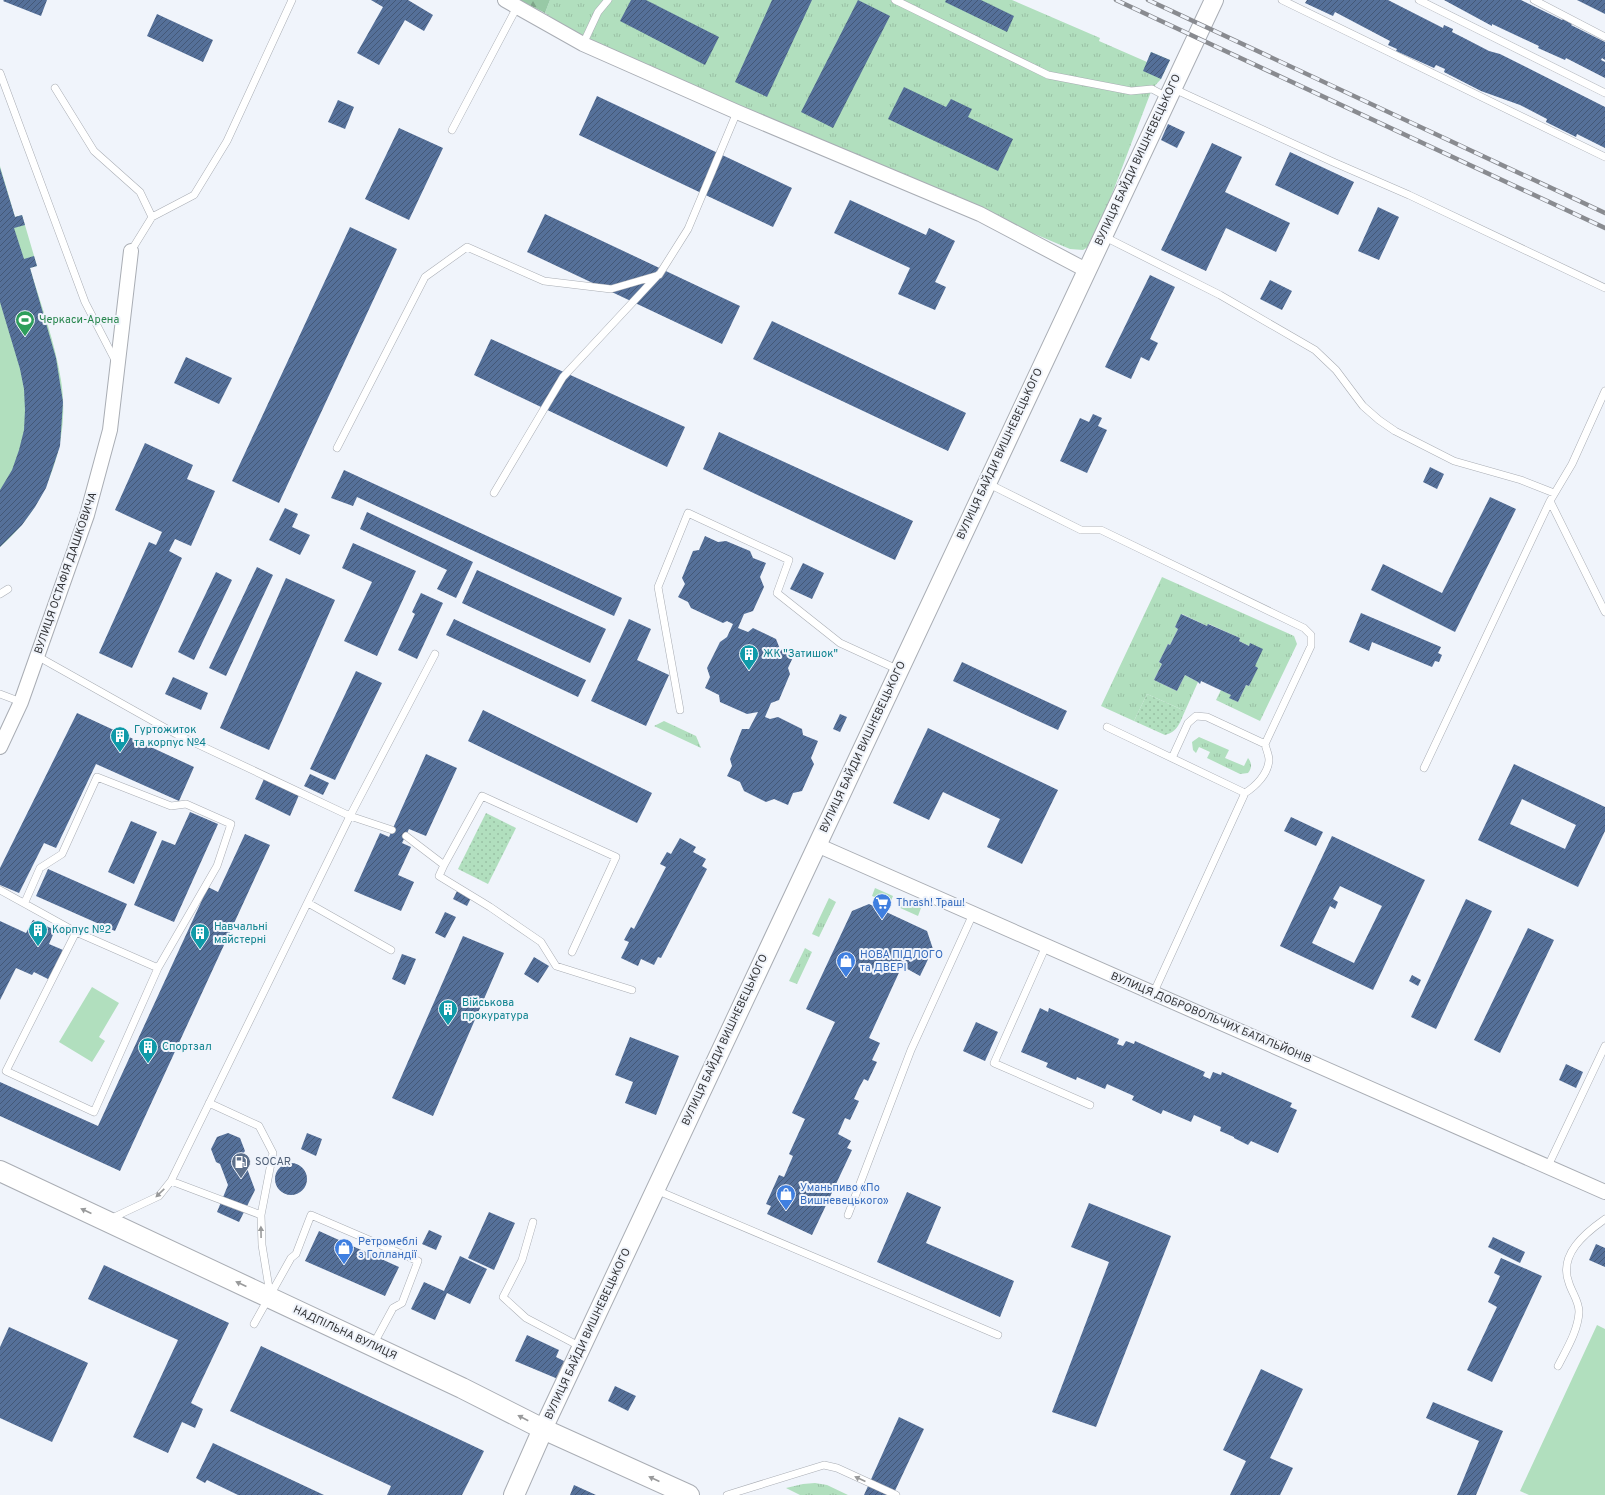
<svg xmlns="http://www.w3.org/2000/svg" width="1605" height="1495" viewBox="0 0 1605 1495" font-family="Overpass,sans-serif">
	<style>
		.grass { fill: url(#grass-tufts) }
		.forest { fill: url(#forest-firs) }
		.park { fill: url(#park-dots) }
		.pitch { fill: #b1dfbe }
		.building { fill: url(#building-hatch); fill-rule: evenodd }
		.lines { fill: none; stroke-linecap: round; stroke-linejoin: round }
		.service-casing { stroke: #a9adb4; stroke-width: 8 }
		.minor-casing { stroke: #a9adb4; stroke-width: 16 }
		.tertiary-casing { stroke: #a9adb4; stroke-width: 20 }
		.secondary-casing { stroke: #a9adb4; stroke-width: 22 }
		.service { stroke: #fff; stroke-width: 7 }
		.minor { stroke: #fff; stroke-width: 14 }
		.tertiary { stroke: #fff; stroke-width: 18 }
		.secondary { stroke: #fff; stroke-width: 20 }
		.rail-casing { stroke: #898b90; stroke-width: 4.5 }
		.rail { stroke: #f0f4fb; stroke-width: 3; stroke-dasharray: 9; stroke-linecap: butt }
		.oneway { fill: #999a9b }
		.labels { text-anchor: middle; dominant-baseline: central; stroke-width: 4; stroke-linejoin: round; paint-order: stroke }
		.street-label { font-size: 11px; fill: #333437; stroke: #f0f4fb }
		.leisure-label { font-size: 11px; fill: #27864d; stroke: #f0f4fb; text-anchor: start }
		.culture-label { font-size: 11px; fill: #0d838f; stroke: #f0f4fb; text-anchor: start }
		.shop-label { font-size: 11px; fill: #366cbe; stroke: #f0f4fb; text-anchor: start }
		.service-label { font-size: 11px; fill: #4e5e75; stroke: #f0f4fb; text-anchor: start }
	</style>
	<defs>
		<pattern id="grass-tufts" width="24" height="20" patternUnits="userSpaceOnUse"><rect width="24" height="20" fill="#b1dfbe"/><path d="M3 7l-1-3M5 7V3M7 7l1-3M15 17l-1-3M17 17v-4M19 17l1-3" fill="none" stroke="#99c0a4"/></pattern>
		<pattern id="forest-firs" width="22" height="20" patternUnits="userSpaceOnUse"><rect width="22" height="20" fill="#98c9a6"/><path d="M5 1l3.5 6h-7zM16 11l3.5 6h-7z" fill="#7da488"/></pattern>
		<pattern id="park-dots" width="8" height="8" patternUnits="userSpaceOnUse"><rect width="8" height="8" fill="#b1dfbe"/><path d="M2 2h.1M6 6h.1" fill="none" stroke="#99c0a4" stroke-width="1.8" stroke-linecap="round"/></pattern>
		<pattern id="building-hatch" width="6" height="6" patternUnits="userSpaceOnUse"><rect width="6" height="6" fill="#557099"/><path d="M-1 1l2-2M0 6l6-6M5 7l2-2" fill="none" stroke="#445877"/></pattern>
	</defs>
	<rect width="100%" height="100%" fill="#f0f4fb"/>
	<!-- grass -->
	<path class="grass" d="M550,0H1012L1100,38L1099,41L1147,62L1151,52L1170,60L1161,79L1152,89L1093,244L1083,250L1070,249L584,42L545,13Z
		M1162,577L1294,636L1297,644L1260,721L1216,700L1221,690L1231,695L1230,698L1238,702L1246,685L1249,686L1257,668L1255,666L1250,644L1249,646L1239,641L1240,638L1209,624L1207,626L1182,614L1175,627L1178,629L1170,645L1168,644L1159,662L1162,664L1154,680L1177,691L1185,675L1198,682L1185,711L1147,694L1134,721L1101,706Z
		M664,721L696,736L701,748L654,726Z
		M1199,737L1229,750L1225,758L1244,766L1248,758C1252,763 1252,768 1248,773L1240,774L1207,758L1210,752L1199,747L1196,753L1193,750L1192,742Z
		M875,888L893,896L890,903L872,896Z
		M829,898L836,902L819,937L812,934Z
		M901,899L921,908L918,916L898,907Z
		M805,948L812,952L797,984L789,981Z
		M815,1483L827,1485L848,1495H800L786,1488L803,1484Z"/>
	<!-- forest -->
	<path class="forest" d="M519,0H550L545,13Z"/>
	<!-- park -->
	<path class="park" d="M1147,694L1185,711C1180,722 1178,732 1165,735L1134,721Z
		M486,813L516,828L488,884L458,869Z"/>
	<!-- pitch -->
	<path class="pitch" d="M0,166L15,217L22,215L37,266L30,268C41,305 55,342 61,380C71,442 47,507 0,547Z
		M92,987L119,1003L99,1037L105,1041L92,1062L59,1042Z
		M1597,1325L1605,1329V1495H1529L1520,1491Z"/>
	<!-- building -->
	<path class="building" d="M4,0H47L41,16L3,1Z
		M371,0H408L433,15L424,31L405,20L379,65L357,53L383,7Z
		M631,0H646L719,37L705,65L620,21Z
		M772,0H812L767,97L735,82Z
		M858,0L890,16L833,128L801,112Z
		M946,0H981L1014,16L1007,32L945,2Z
		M1307,0H1388L1443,28L1444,25L1453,29L1452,32L1462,37L1489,51L1500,54L1605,107V148L1577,134L1576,137L1546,122L1547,119L1520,105L1481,91L1444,72L1445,69L1436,65L1434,68L1396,51L1397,49L1388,45L1390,41L1335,12L1333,16L1305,3Z
		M1444,0H1521L1562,20L1563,19L1572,24L1571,25L1605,42V60L1602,58L1601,60L1605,62V78L1566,58L1565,60L1538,48L1539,46L1492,24V26Z
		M1577,0H1605V14Z
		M157,14L213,40L203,62L147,36Z
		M1151,52L1170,60L1161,79L1143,71Z
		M904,87L946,107L951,99L972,109L968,117L1013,139L998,171L888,119Z
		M597,96L792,188L773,227L579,135Z
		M338,100L354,107L345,129L328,122Z
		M1168,124L1185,132L1177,148L1161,140Z
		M399,128L443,148L409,220L365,199Z
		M1212,143L1242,157L1225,192L1290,223L1276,252L1226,228L1206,271L1161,250Z
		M1290,152L1354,182L1338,215L1275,185Z
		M0,168L15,217L22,215L25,225L14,228L24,259L34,256L37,266L30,268L56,358L63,402L60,446L46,488L35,507L22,525L0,547V490L12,470L19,450L24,430L25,410L24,389L20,369L0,302Z
		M850,200L926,235L929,228L955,241L935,282L946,287L935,310L898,294L910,268L834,233Z
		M1378,207L1399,217L1379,260L1358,251Z
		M545,214L740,306L722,344L527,252Z
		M350,227L397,249L279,503L232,481Z
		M1150,275L1175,287L1150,339L1158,343L1149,361L1141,357L1131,379L1105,367Z
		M1270,280L1292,291L1282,310L1260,299Z
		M772,321L966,413L948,451L753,359Z
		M491,339L685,427L667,467L474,375Z
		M186,357L232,378L219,404L174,383Z
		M1093,414L1102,418L1098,426L1107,430L1087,473L1060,461L1080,418L1089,422Z
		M719,432L913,521L895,560L703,469Z
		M145,443L193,465L187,479L215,491L191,546L175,539L169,551L182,558L132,668L99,653L149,542L156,545L162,532L115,510Z
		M1430,467L1444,474L1437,489L1423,482Z
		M344,470L622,598L614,616L357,497L353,506L331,498Z
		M1490,497L1516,509L1455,632L1371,590L1383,564L1442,593Z
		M285,508L298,514L292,527L310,535L300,555L269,540Z
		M367,512L473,562L456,598L437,589L447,570L360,529Z
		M705,536L718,542L726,541L750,551L753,558L766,563L760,577L764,587L753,611L744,614L738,628L748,632L753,628L776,639L780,649L794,655L788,668L790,674L779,700L771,703L765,717L770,719L778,717L802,729L803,735L818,741L811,758L814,764L802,791L793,793L788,805L774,799L766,802L744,791L740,782L727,776L732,766L730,759L742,729H749L758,712L747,714L720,702L719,695L705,688L710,677L707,668L720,642L727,637L733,624L727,621L723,623L691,608L688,602L678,597L685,584L682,578L693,551L699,550Z
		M353,543L416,571L377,656L344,641L372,582L342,568Z
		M803,563L824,573L812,599L790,589Z
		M257,567L273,575L226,676L209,668Z
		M477,570L606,629L590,663L462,603Z
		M216,572L232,580L194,660L178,652Z
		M286,578L335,600L269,750L220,728Z
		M421,593L443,603L417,659L398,650L415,614L412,612Z
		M1361,613L1441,647L1438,653L1442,655L1439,662L1435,661L1432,667L1372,642L1369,651L1349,642Z
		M1181,614L1207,626L1208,624L1240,638L1239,641L1249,646L1250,643L1263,649L1255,666L1258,668L1249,686L1246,685L1238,702L1229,698L1231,695L1201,681L1200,684L1198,682L1185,675L1177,691L1154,680L1162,664L1159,662L1168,644L1170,645L1178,629L1175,627Z
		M454,619L586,680L578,697L446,635Z
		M629,619L651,629L637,660L669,675L646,726L591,701Z
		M962,662L1067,711L1058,730L953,681Z
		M356,671L382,683L335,780L310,769Z
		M173,677L208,693L201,710L165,694Z
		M483,710L652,793L637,823L468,741Z
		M77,713L194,767L179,801L96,764L56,848L44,843L19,893L0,885V868Z
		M840,714L847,717L840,732L833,729Z
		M928,728L1058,790L1022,864L987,847L1000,819L943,792L929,820L893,803Z
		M426,754L457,768L426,836L409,829L402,843L411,847L398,875L414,882L401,911L354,891L380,833L389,837Z
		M1514,764L1605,807V831L1578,887L1478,840ZM1522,799L1576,825L1565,849L1510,824Z
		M310,774L329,783L323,795L304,786Z
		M264,779L299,795L290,816L255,799Z
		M190,812L218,824L174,922L134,905L162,840L175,845Z
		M1291,817L1323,832L1316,846L1284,831Z
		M131,821L157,832L134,884L108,872Z
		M245,834L270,845L120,1171L0,1116V1082L98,1126L208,887L218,892Z
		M1332,836L1425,880L1373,990L1280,946ZM1340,886L1382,906L1354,963L1312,943L1330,906L1335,909L1338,902L1333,899Z
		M680,838L696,847L693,852L706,859L702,866L707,869L661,958L658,957L654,965L641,959L638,966L621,958L629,942L624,940L631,927L634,929L666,867L660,864L667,852L671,854Z
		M48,869L127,904L115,931L36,896Z
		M457,891L471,898L467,906L453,899Z
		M1466,899L1492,911L1436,1029L1411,1017Z
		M869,904L927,931L933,949L920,976L902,966L869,1038L880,1043L872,1060L877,1062L868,1081L864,1079L859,1088L854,1099L859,1101L850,1120L845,1118L838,1134L851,1141L847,1148L852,1150L812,1235L767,1214L771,1206L766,1204L779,1175L784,1177L793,1156L789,1154L805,1119L792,1113L835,1022L806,1009L852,911Z
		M445,912L456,917L445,938L435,933Z
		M33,920L55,930L49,944L63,950L50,980L34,972L32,975L16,968L0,1000V921L26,933Z
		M1528,928L1554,940L1500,1053L1474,1040Z
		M463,936L504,953L433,1116L392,1098Z
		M402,954L416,959L405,985L392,979Z
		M534,957L549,966L538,983L524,974Z
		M1412,975L1421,980L1418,986L1409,981Z
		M1040,1008L1048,1012L1049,1008L1119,1039L1117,1044L1123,1046L1126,1041L1134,1044L1135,1041L1205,1072L1203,1076L1210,1079L1213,1072L1221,1075L1222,1072L1292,1103L1290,1107L1297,1110L1278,1153L1251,1141L1248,1145L1234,1138V1137L1220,1131L1221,1127L1194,1115L1191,1122L1163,1110L1161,1114L1132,1100L1134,1096L1107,1084L1105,1089L1077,1077L1076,1080L1046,1067L1048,1063L1021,1052Z
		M976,1022L998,1032L985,1061L963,1051Z
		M630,1037L679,1056L656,1115L625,1103L633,1082L615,1075Z
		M1566,1064L1583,1072L1576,1088L1559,1080Z
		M228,1133L240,1138L245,1151L242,1155L255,1190L239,1222L217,1212L228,1185L220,1164L216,1162L211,1149L217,1137Z
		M307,1133L322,1139L316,1156L301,1149Z
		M275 1179a16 16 0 1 1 32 0a16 16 0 1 1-32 0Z
		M907,1192L941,1207L926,1243L1014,1281L1000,1317L877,1262Z
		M1089,1203L1171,1236L1096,1427L1052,1412L1109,1262L1071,1247Z
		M489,1212L515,1223L494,1270L468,1258Z
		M429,1230L442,1236L436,1250L422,1244Z
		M319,1231L399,1267L385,1296L305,1261Z
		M1493,1237L1525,1252L1520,1263L1488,1247Z
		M1596,1244L1605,1248V1267L1589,1260Z
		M460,1256L487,1269L470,1304L447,1293L435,1320L411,1309L424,1282L444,1291Z
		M1501,1258L1542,1276L1492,1382L1467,1370L1497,1307L1488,1302L1500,1276L1494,1273Z
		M104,1265L229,1323L191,1403L203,1409L195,1428L182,1422L168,1453L133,1437L178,1340L88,1299Z
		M9,1327L88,1363L52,1442L0,1418V1347Z
		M527,1335L559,1350L556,1357L566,1362L558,1379L515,1361Z
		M261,1346L484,1451L462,1495H387L391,1486L230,1411Z
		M1261,1369L1303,1389L1270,1458L1293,1468L1280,1495H1230L1246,1461L1223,1450Z
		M615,1386L636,1396L628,1411L608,1401Z
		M1433,1402L1503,1431L1476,1495H1457L1479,1441L1426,1418Z
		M899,1417L924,1429L893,1495H864Z
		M213,1443L324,1495H238L207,1480L205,1483L196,1478Z
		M574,1485L596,1495H570Z"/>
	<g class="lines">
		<defs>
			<path id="service" d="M895,0L1048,75L1131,91L1152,89L1167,97
				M1282,0L1605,157
				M1419,0L1605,93
				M1534,0L1605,37
				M583,44L598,12L608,0
				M0,73L85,302L116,362
				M55,88L94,151L140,192L152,217
				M1172,88L1333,162L1409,195L1605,288
				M452,130L517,7
				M1103,236L1220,295L1315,350L1336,370L1363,406L1379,420L1395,431L1454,461L1521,480L1554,493
				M131,251L152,217L194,195L227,141L292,0
				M337,448L425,277L467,247L544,281L611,289L659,275L688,229L737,112
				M987,483L1081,530H1101L1304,628L1311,635V646L1265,744C1266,749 1269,755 1269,760C1268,774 1256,786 1245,793L1153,994
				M494,493L563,377L658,275
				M1550,501L1605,612
				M0,594L8,589
				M37,656L176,734L350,816L392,830
				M0,694L21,702
				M680,710L658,587L688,513L789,560L777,593L840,643L899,670
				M1107,727L1245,793
				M1172,758L1188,723L1196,716L1207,717L1265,744
				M1424,768L1550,501L1572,464L1605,391
				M406,836L444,865L482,796L616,857L572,952
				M444,865L439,876L490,907L541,942L556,966L632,990
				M0,890L76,932L158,968L94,1112L6,1071L76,932
				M25,902L40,868L62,854L97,777L171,806L186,804L231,824L217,866L158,968
				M308,903L391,950
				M1046,946L994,1063L1090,1105
				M209,1103L259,1126L273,1153L261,1215
				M1548,1166L1605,1046
				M171,1181L350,816L435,654
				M656,1190L998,1335
				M848,1215L911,1050L973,914
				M110,1219L159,1196L171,1181L261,1215L262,1245L270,1294
				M533,1222L522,1260L503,1297L526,1318L581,1347
				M254,1324L291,1258L296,1254L311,1215L418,1261L402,1303L393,1308L373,1345
				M1558,1366C1566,1350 1578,1331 1579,1312C1579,1301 1572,1293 1569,1283C1558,1255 1585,1233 1605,1219
				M727,1495L824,1465L837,1468L896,1495"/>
			<path id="minor" d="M505,0L583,44L737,112L980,214L1086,270
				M0,747L21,702L87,515L110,430L131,251
				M817,845L1605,1192"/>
			<path id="tertiary" d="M543,1429L1214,0"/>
			<path id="secondary" d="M0,1171L462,1388L543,1429L689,1495
				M514,1495L543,1429"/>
		</defs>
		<!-- service casing -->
		<use href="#service" class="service-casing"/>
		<!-- minor casing -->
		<use href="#minor" class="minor-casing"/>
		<!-- tertiary casing -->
		<use href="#tertiary" class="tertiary-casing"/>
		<!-- secondary casing -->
		<use href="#secondary" class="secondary-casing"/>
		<!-- service -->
		<use href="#service" class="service"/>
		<!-- minor -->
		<use href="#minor" class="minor"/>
		<!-- tertiary -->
		<use href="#tertiary" class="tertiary"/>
		<!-- secondary -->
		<use href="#secondary" class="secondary"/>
		<defs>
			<path id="rail" d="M1116,0L1605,228
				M1148,0L1605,213"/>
		</defs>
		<!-- rail casing -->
		<use href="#rail" class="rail-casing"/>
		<!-- rail -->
		<use href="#rail" class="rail"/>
	</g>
	<!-- one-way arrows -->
	<defs><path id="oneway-solid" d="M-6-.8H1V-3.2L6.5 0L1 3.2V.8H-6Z"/></defs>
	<g class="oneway">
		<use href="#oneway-solid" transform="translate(160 1193) rotate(136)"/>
		<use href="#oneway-solid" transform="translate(86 1211) rotate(-155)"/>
		<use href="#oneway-solid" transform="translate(261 1232) rotate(-91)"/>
		<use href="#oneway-solid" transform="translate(241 1284) rotate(-155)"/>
		<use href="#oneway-solid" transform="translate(523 1418) rotate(-152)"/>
		<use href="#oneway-solid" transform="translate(654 1479) rotate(-155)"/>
		<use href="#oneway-solid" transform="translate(860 1479) rotate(-155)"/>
	</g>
	<!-- icons -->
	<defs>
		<symbol id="stadium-pin" viewBox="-11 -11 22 30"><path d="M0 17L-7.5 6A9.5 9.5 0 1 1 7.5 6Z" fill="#2e9e5b" stroke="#f0f4fb"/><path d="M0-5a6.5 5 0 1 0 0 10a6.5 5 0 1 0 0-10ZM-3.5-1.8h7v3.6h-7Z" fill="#fff"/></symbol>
		<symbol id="building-pin" viewBox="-11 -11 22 30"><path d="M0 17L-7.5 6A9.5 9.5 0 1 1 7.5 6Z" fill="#0f9aa8" stroke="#f0f4fb"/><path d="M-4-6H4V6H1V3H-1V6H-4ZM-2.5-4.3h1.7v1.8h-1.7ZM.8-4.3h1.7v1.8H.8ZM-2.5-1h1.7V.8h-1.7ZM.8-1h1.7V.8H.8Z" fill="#fff"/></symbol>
		<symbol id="supermarket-pin" viewBox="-11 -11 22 30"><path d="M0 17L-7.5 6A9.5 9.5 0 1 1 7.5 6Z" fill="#3f7fe0" stroke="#f0f4fb"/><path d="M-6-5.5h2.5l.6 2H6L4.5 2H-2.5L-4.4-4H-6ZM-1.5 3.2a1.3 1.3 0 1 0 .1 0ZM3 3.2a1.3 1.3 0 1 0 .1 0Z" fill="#fff"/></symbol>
		<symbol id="shop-pin" viewBox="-11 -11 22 30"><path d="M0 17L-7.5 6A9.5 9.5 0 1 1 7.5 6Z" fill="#3f7fe0" stroke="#f0f4fb"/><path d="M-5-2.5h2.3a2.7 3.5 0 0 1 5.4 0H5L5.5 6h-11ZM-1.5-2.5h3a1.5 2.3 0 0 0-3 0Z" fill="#fff"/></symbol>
		<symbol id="fuel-pin" viewBox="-11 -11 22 30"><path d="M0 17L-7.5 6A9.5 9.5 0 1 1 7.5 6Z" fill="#5c6f8a" stroke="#f0f4fb"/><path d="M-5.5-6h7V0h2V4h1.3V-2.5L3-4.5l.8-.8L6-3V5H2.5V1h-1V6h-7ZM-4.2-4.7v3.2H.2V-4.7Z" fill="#fff"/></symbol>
	</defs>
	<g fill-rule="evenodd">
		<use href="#stadium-pin" x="14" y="309" width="22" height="30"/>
		<use href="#building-pin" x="738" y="643" width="22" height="30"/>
		<use href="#building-pin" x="109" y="725" width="22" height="30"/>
		<use href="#supermarket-pin" x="871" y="892" width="22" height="30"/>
		<use href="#building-pin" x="27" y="919" width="22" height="30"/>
		<use href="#building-pin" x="189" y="922" width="22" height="30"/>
		<use href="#shop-pin" x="835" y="950" width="22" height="30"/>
		<use href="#building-pin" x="437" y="998" width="22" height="30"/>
		<use href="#building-pin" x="137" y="1036" width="22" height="30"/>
		<use href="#fuel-pin" x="230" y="1151" width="22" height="30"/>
		<use href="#shop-pin" x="775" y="1183" width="22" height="30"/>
		<use href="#shop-pin" x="333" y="1237" width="22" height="30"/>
	</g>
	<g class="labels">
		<!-- street labels -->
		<g class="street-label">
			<text transform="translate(1138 160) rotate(-65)">ВУЛИЦЯ БАЙДИ ВИШНЕВЕЦЬКОГО</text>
			<text transform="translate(1000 454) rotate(-65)">ВУЛИЦЯ БАЙДИ ВИШНЕВЕЦЬКОГО</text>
			<text transform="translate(66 573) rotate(-71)">ВУЛИЦЯ ОСТАФІЯ ДАШКОВИЧА</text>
			<text transform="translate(863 747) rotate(-65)">ВУЛИЦЯ БАЙДИ ВИШНЕВЕЦЬКОГО</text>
			<text transform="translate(1211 1018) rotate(23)">ВУЛИЦЯ ДОБРОВОЛЬЧИХ БАТАЛЬЙОНІВ</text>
			<text transform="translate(725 1040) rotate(-65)">ВУЛИЦЯ БАЙДИ ВИШНЕВЕЦЬКОГО</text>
			<text transform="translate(345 1333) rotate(25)">НАДПІЛЬНА ВУЛИЦЯ</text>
			<text transform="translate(588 1334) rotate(-65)">ВУЛИЦЯ БАЙДИ ВИШНЕВЕЦЬКОГО</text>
		</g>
		<!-- leisure labels -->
		<g class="leisure-label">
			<text x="39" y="320">Черкаси-Арена</text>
		</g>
		<!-- culture labels -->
		<g class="culture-label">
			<text x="763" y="654">ЖК "Затишок"</text>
			<text x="134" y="730">Гуртожиток<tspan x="134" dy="13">та корпус №4</tspan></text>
			<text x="214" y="927">Навчальні<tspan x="214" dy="13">майстерні</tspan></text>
			<text x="52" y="930">Корпус №2</text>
			<text x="462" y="1003">Військова<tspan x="462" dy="13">прокуратура</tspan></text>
			<text x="162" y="1047">Спортзал</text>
		</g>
		<!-- shop labels -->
		<g class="shop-label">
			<text x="896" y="903">Thrash! Траш!</text>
			<text x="860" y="955">НОВА ПІДЛОГО<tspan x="860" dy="13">та ДВЕРІ</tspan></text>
			<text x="800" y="1188">Уманьпиво «По<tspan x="800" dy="13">Вишневецького»</tspan></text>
			<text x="358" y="1242">Ретромеблі<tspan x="358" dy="13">з Голландії</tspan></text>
		</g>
		<!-- service labels -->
		<g class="service-label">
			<text x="255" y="1162">SOCAR</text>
		</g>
	</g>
</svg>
